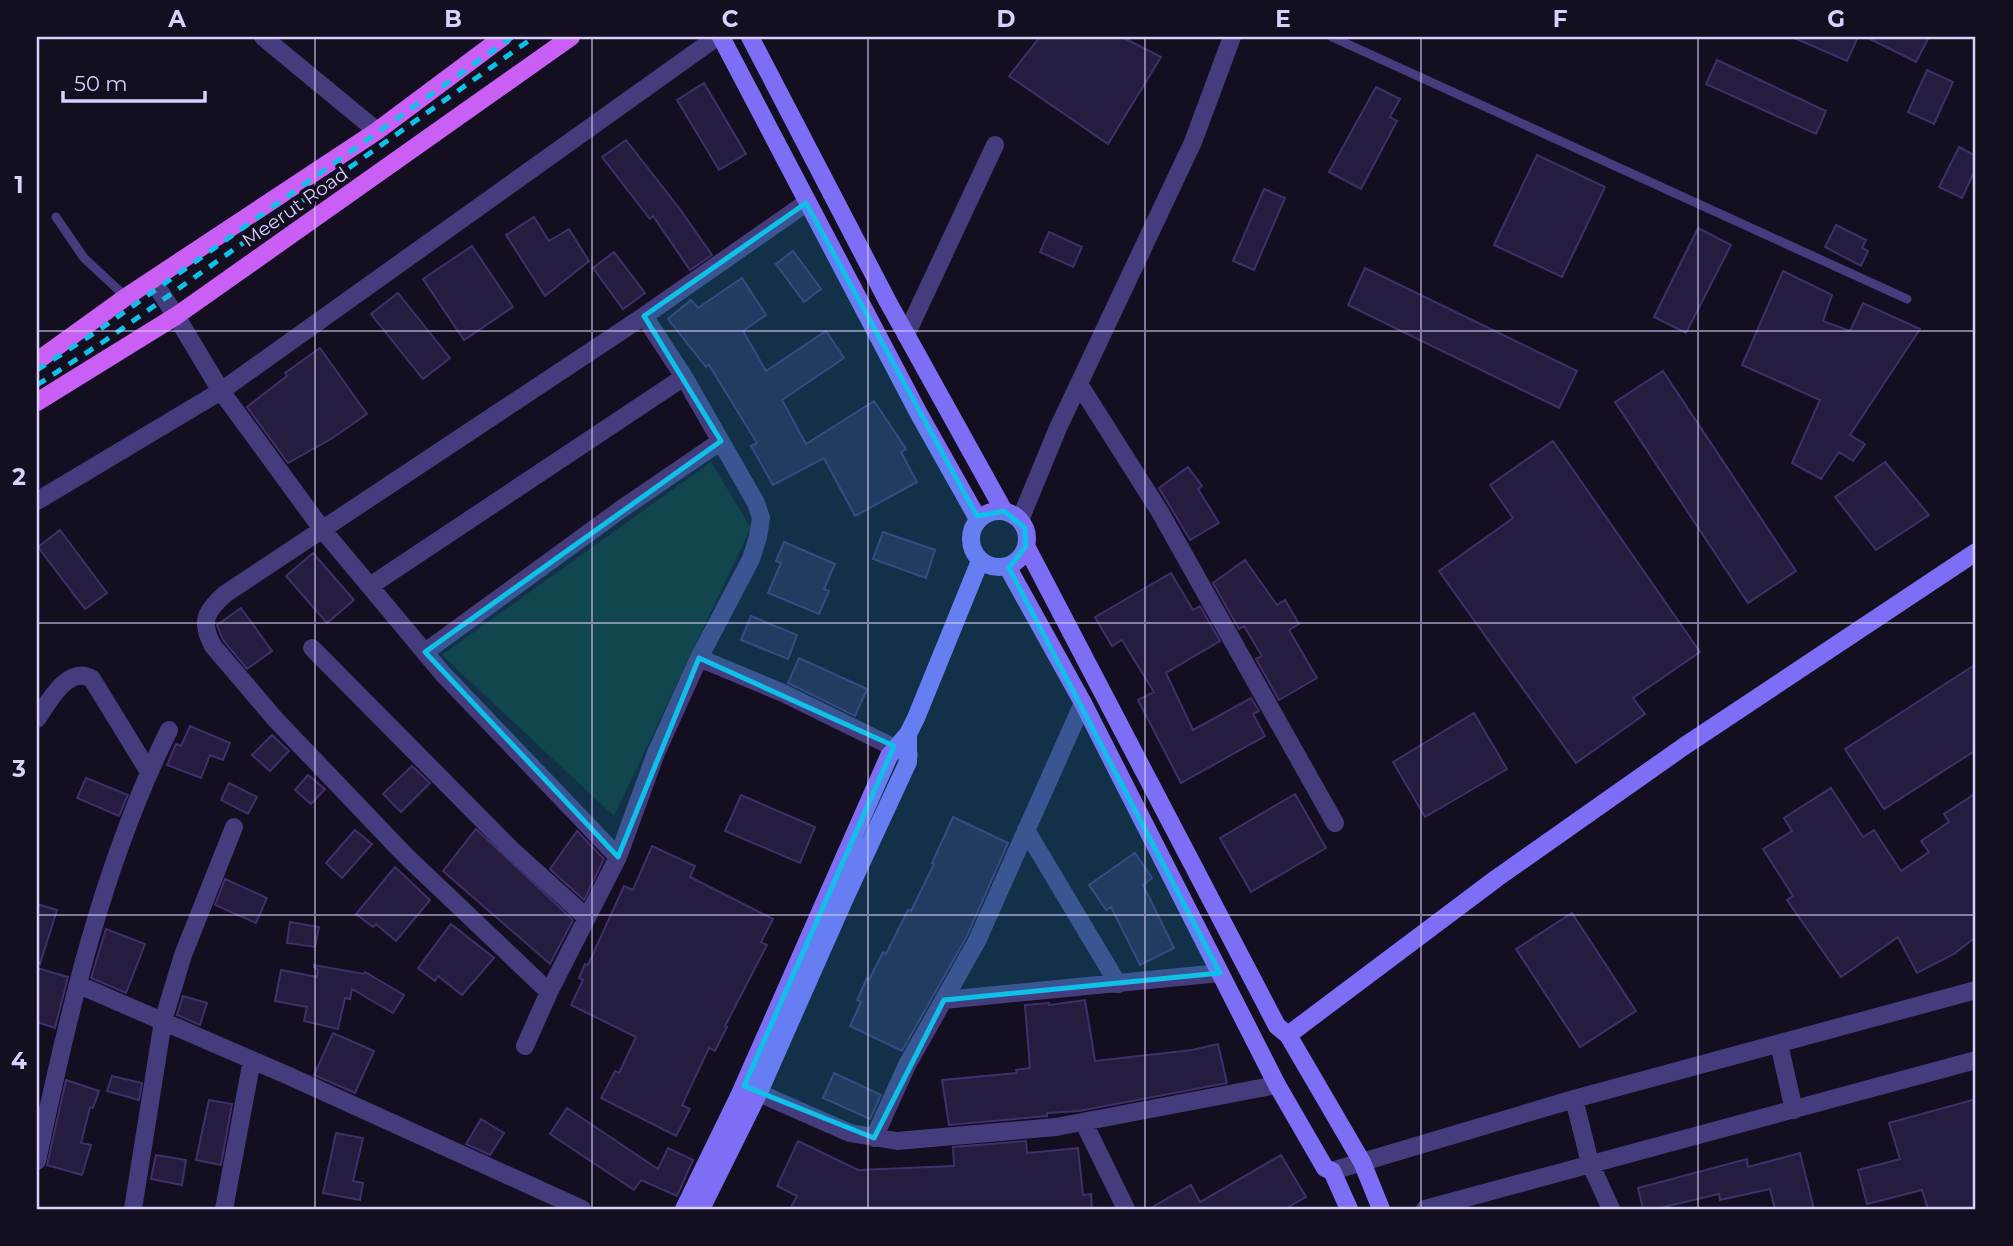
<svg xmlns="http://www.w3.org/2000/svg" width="2013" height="1246" viewBox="0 0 2013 1246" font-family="Montserrat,sans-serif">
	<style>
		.green { fill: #122829 }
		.building { fill: #261c3f; stroke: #402f6a; stroke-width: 2 }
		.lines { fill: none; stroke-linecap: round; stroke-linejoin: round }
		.lane { stroke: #443c7c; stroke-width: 9 }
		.street { stroke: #443c7c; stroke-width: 18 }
		.secondary { stroke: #7d6ef5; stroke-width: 18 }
		.primary { stroke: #c95ff4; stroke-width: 18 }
		.rail { stroke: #0fc0e9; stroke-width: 5; stroke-dasharray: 10 9; stroke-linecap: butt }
		.marked { fill: #0fc0e9; fill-opacity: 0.2; stroke: #0fc0e9; stroke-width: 5; stroke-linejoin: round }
		.grid { fill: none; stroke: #d9d0fc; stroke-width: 2; stroke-opacity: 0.55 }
		.labels { text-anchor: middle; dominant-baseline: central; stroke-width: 7; stroke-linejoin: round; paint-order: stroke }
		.street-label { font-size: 19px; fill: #d9d0fc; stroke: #130e20 }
		.neatline { fill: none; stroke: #d9d0fc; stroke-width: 2.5 }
		.grid-label { font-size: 23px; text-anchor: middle; font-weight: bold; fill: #d9d0fc }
	</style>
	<rect width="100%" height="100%" fill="#130e20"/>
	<!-- green -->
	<path class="green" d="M711,462L751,528L614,816L442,655Z"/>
	<!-- building -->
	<path class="building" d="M1040,37H1122L1161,57L1108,144L1009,76Z
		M1792,37H1858L1847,61Z
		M1866,37H1929L1916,62Z
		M1717,60L1826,111L1816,134L1706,84Z
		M1927,70L1953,82L1934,124L1908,112Z
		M704,83L746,154L719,170L677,100Z
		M1376,87L1400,99L1390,117L1397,121L1361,189L1329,172Z
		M626,140L679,208L712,255L690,270L653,216L650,219L602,157Z
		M1959,147L1976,156V168L1962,198L1939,187Z
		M1537,155L1605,187L1562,277L1494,245Z
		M1264,189L1285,198L1254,270L1233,261Z
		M534,217L549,241L569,229L589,261L545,296L506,235Z
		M1836,225L1866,240L1862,248L1868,251L1861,266L1825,247Z
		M1698,228L1731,245L1686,333L1654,317Z
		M1049,232L1082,247L1073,267L1040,252Z
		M472,246L513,307L464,340L423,279Z
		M793,251L821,289L804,302L776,264Z
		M614,252L645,293L623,309L593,268Z
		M1365,268L1577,371L1559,408L1348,305Z
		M1783,271L1832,295L1823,321L1850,331L1863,303L1920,329L1850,435L1865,444L1853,461L1839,452L1821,479L1792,463L1820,400L1742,365Z
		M742,278L766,315L743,331L766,371L826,331L844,358L782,400L806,444L874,401L906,449L901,452L917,482L855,516L824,458L773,485L751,446L757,443L709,365L706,367L668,319L691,300L698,308Z
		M398,293L450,358L423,379L371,314Z
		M320,348L367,414L331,439L288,463L247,407L287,376L285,373Z
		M1663,371L1796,571L1748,603L1615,402Z
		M1553,441L1700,652L1633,698L1645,714L1576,763L1439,571L1513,518L1490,485Z
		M1885,462L1929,515L1876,550L1835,497Z
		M1188,467L1202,486L1198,489L1219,523L1190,540L1159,488Z
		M60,530L107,593L85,609L38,547Z
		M883,532L935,550L926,578L873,559Z
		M784,542L835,564L824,589L829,591L819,614L768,593L781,563L776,561Z
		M313,553L354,600L327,623L286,576Z
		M1245,560L1277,605L1285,600L1299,624L1289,630L1317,678L1279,700L1256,659L1262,656L1244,626L1239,629L1213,583Z
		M1171,573L1193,610L1200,606L1220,641L1166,673L1193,730L1251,698L1259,711L1253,714L1265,736L1181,783L1138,700L1154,692L1122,640L1112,646L1095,617Z
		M241,608L272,651L247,669L223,640L217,625Z
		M751,616L797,635L788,659L741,640Z
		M799,658L867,689L855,716L788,683Z
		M1976,664V750L1884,809L1845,749Z
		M1474,713L1507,769L1425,817L1393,762Z
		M190,726L230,743L223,760L210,755L201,778L167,765L176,744L181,746Z
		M272,735L289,751L270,771L252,755Z
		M412,766L430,783L401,812L383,794Z
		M308,775L325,789L311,804L295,790Z
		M86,778L128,795L119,816L77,798Z
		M229,783L257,797L248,814L221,800Z
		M1831,788L1863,837L1874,830L1901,871L1929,852L1921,841L1949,822L1944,814L1976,793V937L1954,954L1917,973L1898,937L1841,977L1787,900L1793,896L1763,849L1792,831L1784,818Z
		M1295,794L1326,848L1251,892L1220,838Z
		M741,795L815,827L800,863L725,831Z
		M953,817L1008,843L967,936L902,1051L850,1026L861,1002L857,1000L867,978L869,980L883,952L886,954L908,910L911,911L934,864L932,863Z
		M476,829L573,920L550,964L443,871Z
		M355,830L372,844L342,878L326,863Z
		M577,831L604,859L584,900L550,869Z
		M652,846L695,866L690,877L773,919L761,942L767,945L725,1026L727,1027L715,1051L709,1048L682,1105L690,1109L676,1136L601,1098L615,1071L619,1073L636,1037L571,1005L583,980L579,978L585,964L588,965L624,886L633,890Z
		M1135,853L1152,878L1143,885L1174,948L1140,965L1111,907L1106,910L1089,885Z
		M395,867L430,900L396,941L376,924L373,927L356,914Z
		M225,879L267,898L256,923L215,905Z
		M37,904L57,910L40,964L37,963Z
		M1572,913L1636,1011L1580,1047L1516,949Z
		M290,922L319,927L315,947L287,943Z
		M451,924L494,958L462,995L438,976L435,981L418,968Z
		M106,929L145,944L126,993L91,978Z
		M314,965L364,974L365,972L404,995L393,1013L352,989L350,999L345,998L338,1029L304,1021L307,1007L275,1001L281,970L317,977L318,970L314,967Z
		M37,968L68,977L55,1028L37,1022Z
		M183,996L207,1003L200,1025L177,1015Z
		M1085,1000L1095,1061L1192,1050L1218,1044L1227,1083L1079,1111L1047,1113V1116L949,1125L942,1080L1017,1073L1016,1070L1030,1068L1025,1005L1049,1003V1005Z
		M333,1033L374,1051L355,1093L314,1075Z
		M834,1073L881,1095L870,1119L823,1098Z
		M112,1076L142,1083L139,1100L107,1091Z
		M66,1080L99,1091L93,1108L90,1107L81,1143L91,1145L82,1175L47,1165Z
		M1976,1099V1209H1928L1922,1190L1867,1204L1858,1170L1900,1159L1889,1123Z
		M209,1100L232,1104L221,1165L196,1160Z
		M567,1108L658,1169L668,1148L693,1160L677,1196L641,1180L634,1190L550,1134Z
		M481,1119L504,1133L490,1155L466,1144Z
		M336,1133L363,1138L353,1181L363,1183L360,1200L323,1193Z
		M798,1141L858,1170L954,1166L953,1147L1026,1141L1027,1153L1078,1148L1083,1195L1091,1194L1092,1209H790L797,1196L777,1186Z
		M1800,1153L1814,1209H1775L1770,1189L1720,1200L1719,1194L1655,1209H1643L1638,1188L1747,1159L1748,1167Z
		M156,1155L186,1160L182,1185L151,1179Z
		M1281,1155L1306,1197L1285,1209H1149L1191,1185L1200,1202Z"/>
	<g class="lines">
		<!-- lane -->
		<path class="lane" d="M1332,37L1907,299
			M56,217L84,258L126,297"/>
		<!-- street -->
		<path class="street" d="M263,37L377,131
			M153,281L176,316L221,391L322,529L443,674L618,857
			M906,335L995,145
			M1079,384L1160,512L1335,823
			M37,501L221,391L717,37
			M1020,520L1058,428L1193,142L1232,37
			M370,586L684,377
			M312,648L513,851L587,918
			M425,652L620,510L721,441
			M699,658L783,693L909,755
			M37,719C48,703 68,664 92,679L149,772
			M1026,830L1118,984
			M79,985L289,1076L582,1209
			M549,992L406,856L276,720L213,646C200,622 205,612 225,594L644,316L806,203
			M944,1000L1220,973
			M1779,1044L1794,1110
			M525,1046L549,992L618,857L656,753L699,658L751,559L758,537L761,518L756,503L684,377L644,316
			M745,1087L850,1133L897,1141L1056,1127L1277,1085
			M1574,1099L1590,1163L1611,1209
			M1084,1123L1126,1209
			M874,1138L907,1065L977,941L1083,703
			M37,1161C68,1014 102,866 169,730
			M1332,1171L1574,1099L1976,990
			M133,1209L163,1021L183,955L234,827
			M224,1209L252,1060
			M1425,1209L1976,1060"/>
		<!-- secondary -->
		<path class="secondary" d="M721,37L919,414L978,519
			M750,37L888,302L1004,511
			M971 539a28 28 0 1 1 56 0a28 28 0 1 1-56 0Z
			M1026,546L1277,1026L1288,1035L1362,1162L1381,1209
			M1007,566L1083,703L1277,1085L1325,1168L1332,1171L1349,1209
			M1288,1035L1497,878L1683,747L1976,552
			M684,1209L740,1094L889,756L908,734L916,718L980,561
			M701,1209L759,1092L844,900L908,762V734"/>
		<!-- primary -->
		<path class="primary" d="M37,361L126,297L377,131L503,37
			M37,402L176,316L571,37"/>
		<!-- rail -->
		<path class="rail" d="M37,370L99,330L512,37
			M37,385L106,340L534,37"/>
	</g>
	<!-- marked area -->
	<path class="marked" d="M806,203L977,516L1004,511L1025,528L1026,546L1009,568L1220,973L944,1000L874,1138L744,1086L894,746L699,658L618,857L425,652L721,441L644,316Z"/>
	<!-- grid -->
	<path class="grid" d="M315,37V1209M592,37V1209M868,37V1209M1145,37V1209M1421,37V1209M1698,37V1209M37,331H1976M37,623H1976M37,915H1976"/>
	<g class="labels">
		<!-- street labels -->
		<g class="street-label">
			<text transform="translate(295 207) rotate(-35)">Meerut Road</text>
		</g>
	</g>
	<!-- border -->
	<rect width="2013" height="1246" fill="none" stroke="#130e20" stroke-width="77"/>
	<!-- scale -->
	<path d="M63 91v10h142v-10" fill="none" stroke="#d9d0fc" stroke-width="3.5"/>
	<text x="74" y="91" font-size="21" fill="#d9d0fc" stroke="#130e20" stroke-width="5" paint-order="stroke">50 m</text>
	<rect x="38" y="38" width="1936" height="1170" class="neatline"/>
	<g class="grid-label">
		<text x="177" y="27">A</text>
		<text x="453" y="27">B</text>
		<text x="730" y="27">C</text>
		<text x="1006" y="27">D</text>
		<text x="1283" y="27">E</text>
		<text x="1560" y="27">F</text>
		<text x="1836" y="27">G</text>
		<text x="19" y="193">1</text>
		<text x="19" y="485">2</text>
		<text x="19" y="777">3</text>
		<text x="19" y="1069">4</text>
	</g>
</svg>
